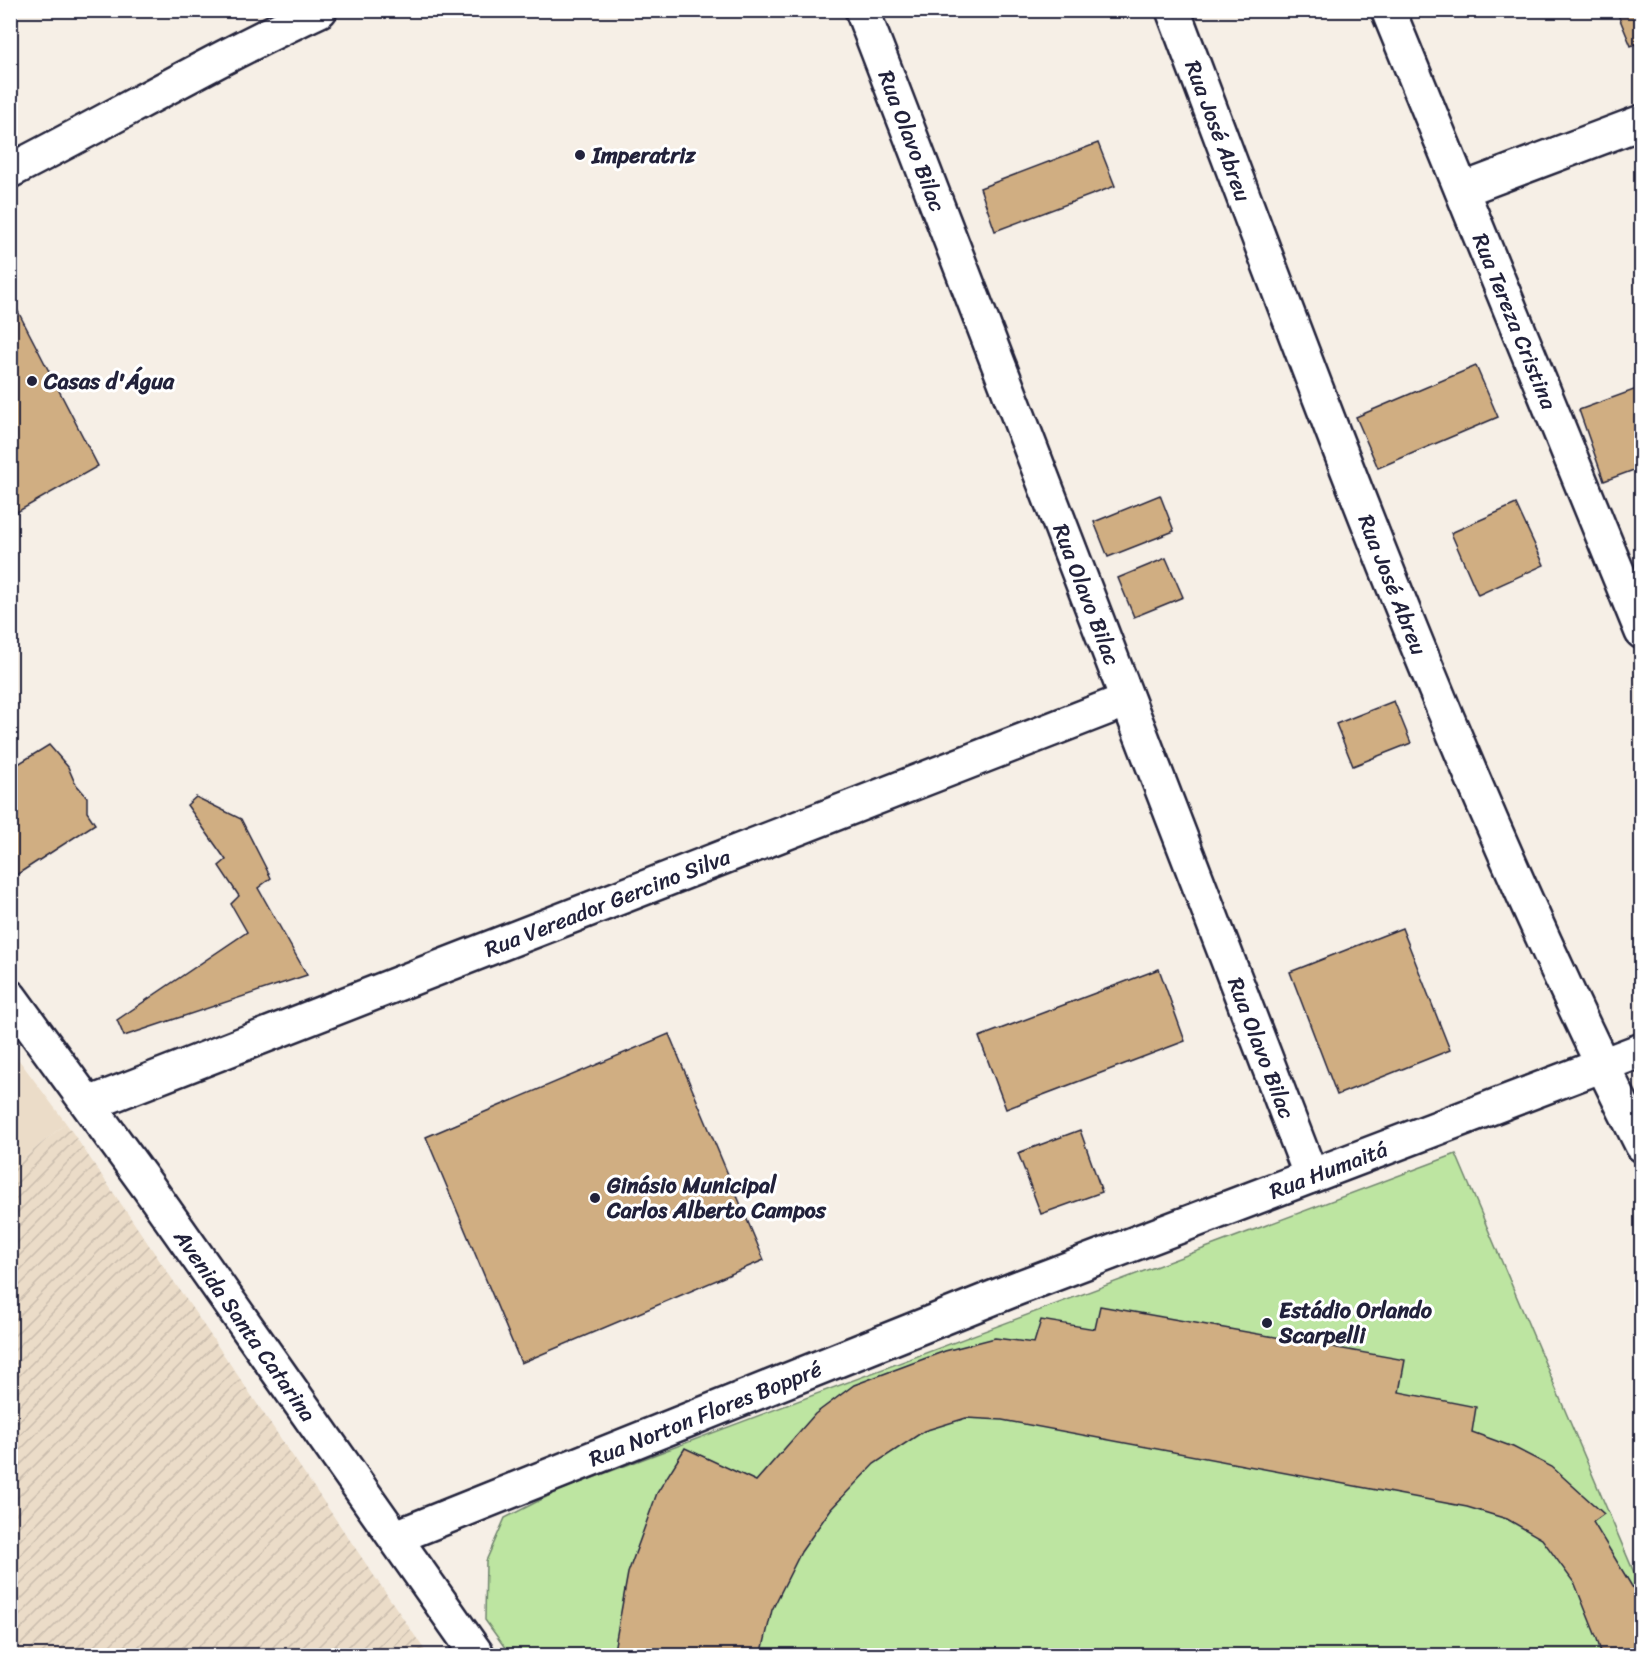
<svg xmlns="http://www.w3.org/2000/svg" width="1652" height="1666" viewBox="0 0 1652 1666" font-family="Sriracha,sans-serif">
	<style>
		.built { fill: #ebdcc8 }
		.industrial { fill: url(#industrial-furrows) }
		.pitch { fill: #bde5a1; stroke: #70846e; stroke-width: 1.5 }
		.building { fill: #d0ae82; stroke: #22223b; stroke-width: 1.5 }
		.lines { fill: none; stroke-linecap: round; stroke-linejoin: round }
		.street-casing { stroke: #22223b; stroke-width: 38 }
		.secondary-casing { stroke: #22223b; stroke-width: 38 }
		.primary-casing { stroke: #22223b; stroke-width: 38 }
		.street { stroke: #fff; stroke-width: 33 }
		.secondary { stroke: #fff; stroke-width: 33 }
		.primary { stroke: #fff; stroke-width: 33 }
		.poi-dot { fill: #22223b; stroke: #fff; stroke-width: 2 }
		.labels { text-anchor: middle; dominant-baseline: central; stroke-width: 6; stroke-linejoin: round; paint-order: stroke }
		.street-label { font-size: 22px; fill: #22223b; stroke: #fff }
		.poi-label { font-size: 22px; font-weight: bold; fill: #22223b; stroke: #fff; text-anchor: start }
	</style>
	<defs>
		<pattern id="industrial-furrows" width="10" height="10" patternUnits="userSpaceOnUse" patternTransform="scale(1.5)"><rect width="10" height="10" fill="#ebdcc8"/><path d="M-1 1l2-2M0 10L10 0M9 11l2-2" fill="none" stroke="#c9bcad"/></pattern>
	</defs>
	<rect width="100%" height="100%" fill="#f6efe6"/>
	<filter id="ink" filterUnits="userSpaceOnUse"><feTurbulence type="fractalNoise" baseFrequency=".0167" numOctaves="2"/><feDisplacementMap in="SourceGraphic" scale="12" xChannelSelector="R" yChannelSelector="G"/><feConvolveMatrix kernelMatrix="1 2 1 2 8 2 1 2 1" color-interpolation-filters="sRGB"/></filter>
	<g filter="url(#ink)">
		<!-- built -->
		<path class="built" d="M10,1048L66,1123L11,1169H10Z"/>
		<!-- industrial -->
		<path class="industrial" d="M66,1123L428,1655H11V1169Z"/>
		<!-- pitch -->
		<path class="pitch" d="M1456,1154L1641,1589L1642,1655L511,1656L485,1620L486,1561L505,1518L558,1491Z"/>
		<!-- building -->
		<path class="building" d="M1616,10H1642V41L1631,46Z
			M1098,143L1115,186L995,231L980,188Z
			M10,296L98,466L10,516Z
			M1476,366L1498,417L1378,468L1356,417Z
			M1642,387V467L1604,481L1579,410Z
			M1160,495L1174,531L1108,557L1094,522Z
			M1516,504L1544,565L1478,595L1451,533Z
			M1166,558L1183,597L1134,617L1118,578Z
			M1394,701L1411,743L1353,766L1336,724Z
			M49,745L68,767L75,783L87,797V812L95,824L10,879V769Z
			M196,797L241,819L271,878L258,888L307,975L124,1036L117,1020L247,932L231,904L239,896L219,866L226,860L187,805Z
			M1402,928L1450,1050L1337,1095L1290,972Z
			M1159,969L1185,1041L1006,1109L979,1037Z
			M669,1034L764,1260L521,1363L426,1137Z
			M1080,1130L1102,1192L1041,1214L1018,1153Z
			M1100,1306L1405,1360L1399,1392L1476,1407L1472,1432L1513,1447L1552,1467L1604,1514L1593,1522L1642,1603V1656H1602L1597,1639L1575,1584L1542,1539L1507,1519L1467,1507L1002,1420L966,1418L924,1431L874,1464L831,1509L801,1552L772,1610L761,1656H613L628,1573L657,1493L685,1448L756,1481L815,1414L854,1385L945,1351L995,1338L1034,1343L1041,1320L1095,1329Z"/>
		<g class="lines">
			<defs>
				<g id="street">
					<path id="s1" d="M862,10L1311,1176"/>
					<path id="s2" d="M1173,10C1318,393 1457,779 1642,1145"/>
					<path id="s3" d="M1388,10L1642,632"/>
					<path d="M1462,190L1642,122"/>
					<path id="s4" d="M89,1104L1127,700"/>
					<path id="s5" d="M396,1537L1015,1289L1642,1050"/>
				</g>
				<g id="secondary">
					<path id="s6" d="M10,997L149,1188L478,1656"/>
				</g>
				<path id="primary" d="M10,171C114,118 214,59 320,10"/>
			</defs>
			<!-- street casing -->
			<use href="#street" class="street-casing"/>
			<!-- secondary casing -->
			<use href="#secondary" class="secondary-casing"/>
			<!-- primary casing -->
			<use href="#primary" class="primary-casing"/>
			<!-- street -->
			<use href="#street" class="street"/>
			<!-- secondary -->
			<use href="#secondary" class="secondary"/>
			<!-- primary -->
			<use href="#primary" class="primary"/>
		</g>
	</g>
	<!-- markers -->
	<g class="poi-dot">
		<circle cx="580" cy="155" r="6"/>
		<circle cx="32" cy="381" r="6"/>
		<circle cx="595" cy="1198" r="6"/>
		<circle cx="1267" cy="1323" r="6"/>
	</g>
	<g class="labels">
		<!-- street labels -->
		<g class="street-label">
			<text stroke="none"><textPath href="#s2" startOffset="129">Rua José Abreu</textPath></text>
			<text stroke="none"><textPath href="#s1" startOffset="140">Rua Olavo Bilac</textPath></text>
			<text stroke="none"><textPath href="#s3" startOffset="336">Rua Tereza Cristina</textPath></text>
			<text stroke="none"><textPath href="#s2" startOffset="615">Rua José Abreu</textPath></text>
			<text stroke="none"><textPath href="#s1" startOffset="626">Rua Olavo Bilac</textPath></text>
			<text stroke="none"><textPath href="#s4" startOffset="556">Rua Vereador Gercino Silva</textPath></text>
			<text stroke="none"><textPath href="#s1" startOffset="1112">Rua Olavo Bilac</textPath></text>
			<text stroke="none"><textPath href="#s5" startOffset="1002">Rua Humaitá</textPath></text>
			<text stroke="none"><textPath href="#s6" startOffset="404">Avenida Santa Catarina</textPath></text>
			<text stroke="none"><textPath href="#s5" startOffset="333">Rua Norton Flores Boppré</textPath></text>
		</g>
		<!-- poi labels -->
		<g class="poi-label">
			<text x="592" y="155">Imperatriz</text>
			<text x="44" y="381">Casas d'Água</text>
			<text x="607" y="1185">Ginásio Municipal<tspan x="607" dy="25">Carlos Alberto Campos</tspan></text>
			<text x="1279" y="1310">Estádio Orlando<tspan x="1279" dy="25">Scarpelli</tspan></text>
		</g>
	</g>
	<!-- margin -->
	<rect width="1652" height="1666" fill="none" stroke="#fff" stroke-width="36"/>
	<rect x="18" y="18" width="1616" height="1630" fill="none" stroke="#22223b" stroke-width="2" filter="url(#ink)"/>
</svg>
